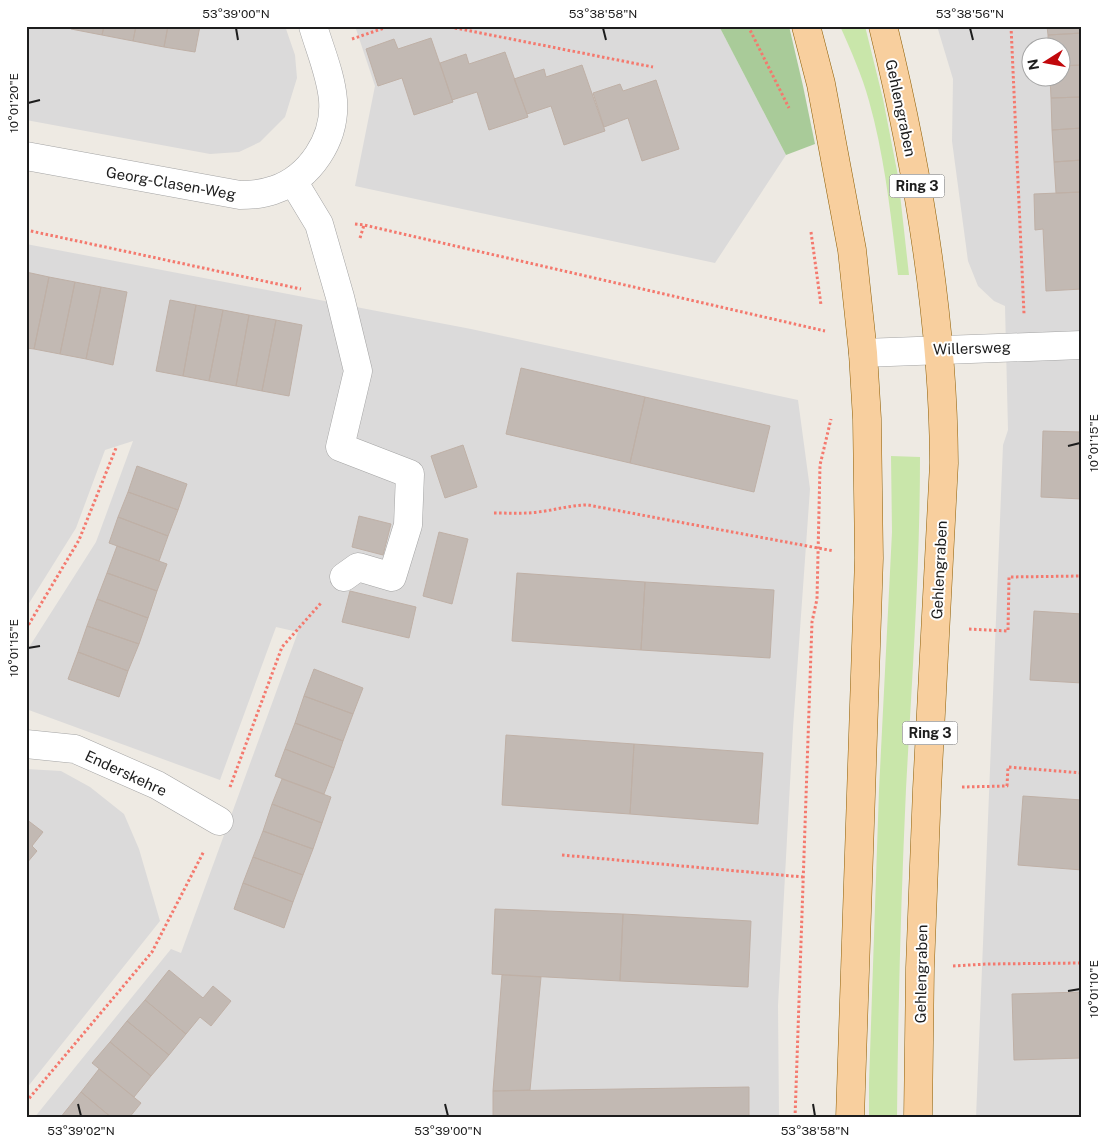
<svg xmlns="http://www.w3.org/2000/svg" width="1108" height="1144" viewBox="0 0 1108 1144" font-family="'Public Sans',sans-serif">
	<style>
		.residential { fill: #dbdada; fill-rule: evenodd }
		.grass { fill: #c9e6aa }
		.forest { fill: #a9cb99 }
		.building { fill: #c2b9b3; stroke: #bfb0a6 }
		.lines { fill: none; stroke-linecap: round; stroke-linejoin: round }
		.minor-casing { stroke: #a4a4a4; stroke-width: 29 }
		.major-casing { stroke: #8f5f06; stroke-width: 29 }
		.path { stroke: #f4796e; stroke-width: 3; stroke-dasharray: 2.5 2.5; stroke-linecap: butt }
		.minor { stroke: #fff; stroke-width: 28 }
		.major { stroke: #f8cf9e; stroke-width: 28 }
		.ticks { fill: none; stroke: #1d1d1d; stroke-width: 2 }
		.labels { text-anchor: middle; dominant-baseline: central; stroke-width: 4; stroke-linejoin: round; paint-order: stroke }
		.shield { fill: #fff; stroke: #616161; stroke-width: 1 }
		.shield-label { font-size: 14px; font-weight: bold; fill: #1d1d1d }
		.street-label { font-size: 15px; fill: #1d1d1d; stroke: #fff }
		.neatline { fill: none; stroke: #1d1d1d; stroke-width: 2 }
		.ticks-label { font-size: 12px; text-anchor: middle; fill: #1d1d1d }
	</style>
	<rect width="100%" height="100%" fill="#eeeae3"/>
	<!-- residential -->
	<path class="residential" d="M26,26H285L295,55L297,78L285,117L260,142L239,152L210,154L26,120Z
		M355,26H719L786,155L715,263L355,186L375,86Z
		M937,26H1082V1118H976L1003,445L1008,430L1005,306L994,301L978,286L968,261L952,141L953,79ZM1030,48H1060V78H1030Z
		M26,244L471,329L798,400L810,489L793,728L778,1005L779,1118H34L171,949L181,953L298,632L276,627L220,780L26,709V652L96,542L133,441L105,450L76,528L26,608Z
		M26,769L61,771L90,787L124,814L139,849L160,921L26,1089Z"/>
	<!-- grass -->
	<path class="grass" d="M840,26H865L883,99L898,176L909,275H898C891,217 885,158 869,101C862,75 851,51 840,26Z
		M891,456L920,457C920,568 912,678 906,789C901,899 898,1008 897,1118H869V1083L879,790L892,532Z"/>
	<!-- forest -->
	<path class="forest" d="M719,26H789L803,86L815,144L786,155Z"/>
	<!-- building -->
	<path class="building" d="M72,26H104L102,35L71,29Z
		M104,26H136L133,41L102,35Z
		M136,26H168L164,47L133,41Z
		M168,26H200L195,52L164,47Z
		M1047,26H1082V33L1048,35Z
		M1082,33V65L1060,66V48H1048V35Z
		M431,38L453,102L414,115L402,78L378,86L366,49L394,39L398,49Z
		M505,52L528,117L489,130L477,92L452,100L440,63L466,54L469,64Z
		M582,65L605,131L564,145L551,106L527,114L514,79L544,69L546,77Z
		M1082,65V97L1051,98L1050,78H1060V66Z
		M656,80L679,149L642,161L628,118L604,127L593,93L620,84L623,91Z
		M1082,97V128L1052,130L1051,98Z
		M1082,128V160L1054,162L1052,130Z
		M1082,160V192L1056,193L1054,162Z
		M1082,192V289L1046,291L1043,229L1035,230L1034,194Z
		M26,272L49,277L34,349L26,348Z
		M49,277L75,282L60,354L34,349Z
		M75,282L101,287L86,359L60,354Z
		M101,287L127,292L113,365L86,359Z
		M170,300L196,305L183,376L156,371Z
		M196,305L223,310L209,381L183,376Z
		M223,310L249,315L236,386L209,381Z
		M249,315L276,320L262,391L236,386Z
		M276,320L302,325L289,396L262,391Z
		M521,368L645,397L630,463L506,434Z
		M645,397L770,426L754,492L630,463Z
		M1043,431L1082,432V499L1041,497Z
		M463,445L477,487L445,498L431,456Z
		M137,466L187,484L178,510L128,492Z
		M128,492L178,510L168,536L118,517Z
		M359,516L391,524L383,555L352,547Z
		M118,517L168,536L159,561L109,543Z
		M439,532L468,539L452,604L423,596Z
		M117,546L167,564L157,591L107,573Z
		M107,573L157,591L148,618L97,599Z
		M517,573L645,582L641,650L512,641Z
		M645,582L774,590L770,658L641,650Z
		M350,591L416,607L409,638L342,622Z
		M97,599L148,618L139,644L87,626Z
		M1034,611L1082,614V683L1030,680Z
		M87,626L139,644L128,671L78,652Z
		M78,652L128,671L119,697L68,679Z
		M314,669L363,688L353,714L304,696Z
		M304,696L353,714L343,741L295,723Z
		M295,723L343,741L334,768L285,749Z
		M506,735L634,744L630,814L502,805Z
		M634,744L763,753L758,824L630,814Z
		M285,749L334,768L324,794L275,776Z
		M282,779L331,797L322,823L272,804Z
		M1023,796L1082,800V870L1018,865Z
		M272,804L322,823L313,849L263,831Z
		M26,819L43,832L32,846L37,851L26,864Z
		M263,831L313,849L303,875L253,857Z
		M253,857L303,875L293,902L243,883Z
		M243,883L293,902L284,928L234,909Z
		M495,909L623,914L620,981L492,974Z
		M623,914L751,921L748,987L620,981Z
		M169,970L203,998L213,986L231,1001L211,1026L200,1017L186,1034L145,1000Z
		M502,975L541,977L530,1090L493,1091Z
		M1082,992V1058L1014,1060L1012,994Z
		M145,1000L186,1034L169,1055L127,1021Z
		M127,1021L169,1055L151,1076L110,1042Z
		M110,1042L151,1076L134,1097L92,1063Z
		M99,1069L141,1103L129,1118H112L81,1092Z
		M749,1087V1118H493V1091Z
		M81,1092L112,1118H60Z"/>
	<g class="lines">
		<defs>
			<path id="minor" d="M26,156L240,195C251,195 263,194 274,190C310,178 336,139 333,100C331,75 320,50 313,26
				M293,181L319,224L340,297L358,371L340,447L410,474L408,525L392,577L358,567L344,577
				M863,353L1082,345
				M26,744L75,749L157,785L219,821"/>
			<path id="major" d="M806,26L821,84L852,250L863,353L867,419L869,558L850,1118
				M883,26C918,169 943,316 944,463L927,789L920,968L918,1118"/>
		</defs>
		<!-- minor casing -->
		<use href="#minor" class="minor-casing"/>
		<!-- major casing -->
		<use href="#major" class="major-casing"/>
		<!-- path -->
		<path class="path" d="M445,26L653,67
			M748,26L789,108
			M1011,26L1024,314
			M352,39L390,26
			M355,224L364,225L825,331
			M26,230L301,289
			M811,232L821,305
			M360,238L364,225
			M494,513C509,513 523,514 538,512C555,510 571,505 588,505L834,551
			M26,629L79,540L116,448
			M969,629L1008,631L1009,577L1082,576
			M230,787L282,647L321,603
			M962,787L1007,786L1008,767L1082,773
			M562,855L803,877
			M953,966L987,964L1082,963
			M26,1102L152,952L204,851
			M795,1118L812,622L817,599L820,465L831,419"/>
		<!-- minor -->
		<use href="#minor" class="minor"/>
		<!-- major -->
		<use href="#major" class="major"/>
	</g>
	<!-- ticks -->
	<path class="ticks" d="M236,28L238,40M603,28L606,40M970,28L973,40M28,103L40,100M1068,446L1080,443M28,648L40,646M1068,991L1080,989M78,1104L81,1116M445,1104L448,1116M813,1104L815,1116"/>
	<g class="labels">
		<!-- shield labels -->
		<g class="shield">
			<rect x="889.5" y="174.5" width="55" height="23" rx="4"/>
			<rect x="902.5" y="721.5" width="55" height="23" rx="4"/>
		</g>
		<g class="shield-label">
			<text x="917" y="186">Ring 3</text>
			<text x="930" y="733">Ring 3</text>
		</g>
		<!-- street labels -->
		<g class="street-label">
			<text transform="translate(901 108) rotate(78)">Gehlengraben</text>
			<text transform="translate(171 183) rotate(10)">Georg-Clasen-Weg</text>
			<text transform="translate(972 348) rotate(-2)">Willersweg</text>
			<text transform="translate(939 570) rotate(-87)">Gehlengraben</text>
			<text transform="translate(126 773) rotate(25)">Enderskehre</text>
			<text transform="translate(921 974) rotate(-89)">Gehlengraben</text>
		</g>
	</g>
	<!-- border -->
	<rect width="1108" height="1144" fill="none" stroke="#ffffff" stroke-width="55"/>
	<!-- north arrow -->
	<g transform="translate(1046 62) rotate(259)"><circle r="24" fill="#ffffff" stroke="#a5a5a5"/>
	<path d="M0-4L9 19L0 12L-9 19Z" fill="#c1080c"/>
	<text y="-8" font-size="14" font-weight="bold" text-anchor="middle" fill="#1d1d1d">N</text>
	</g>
	<rect x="28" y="28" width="1052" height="1088" class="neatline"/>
	<g class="ticks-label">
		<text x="236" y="18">53°39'00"N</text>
		<text x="603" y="18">53°38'58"N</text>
		<text x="970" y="18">53°38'56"N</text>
		<text transform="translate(14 103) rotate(-90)" y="4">10°01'20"E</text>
		<text transform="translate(1094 443) rotate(-90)" y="4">10°01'15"E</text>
		<text transform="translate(14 648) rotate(-90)" y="4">10°01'15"E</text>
		<text transform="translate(1094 989) rotate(-90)" y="4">10°01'10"E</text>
		<text x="81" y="1135">53°39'02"N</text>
		<text x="448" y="1135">53°39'00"N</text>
		<text x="815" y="1135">53°38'58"N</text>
	</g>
</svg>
